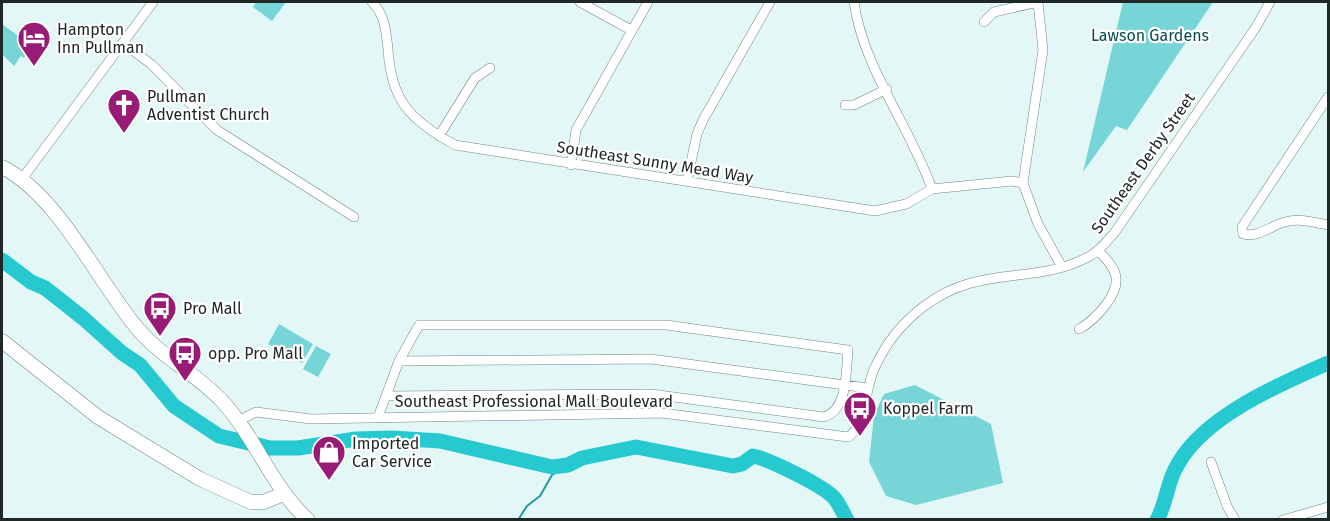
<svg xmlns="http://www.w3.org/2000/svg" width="1330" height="521" viewBox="0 0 1330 521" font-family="'Fira Sans',sans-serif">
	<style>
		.green { fill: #77d4d7 }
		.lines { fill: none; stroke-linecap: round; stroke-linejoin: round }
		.stream { stroke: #24989d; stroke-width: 2 }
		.river { stroke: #26c9cf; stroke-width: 15 }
		.street-casing { stroke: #738484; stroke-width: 10 }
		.secondary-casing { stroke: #738484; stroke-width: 15 }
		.street { stroke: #fff; stroke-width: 9 }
		.secondary { stroke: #fff; stroke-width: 14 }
		.labels { text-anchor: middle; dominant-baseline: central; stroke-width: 4.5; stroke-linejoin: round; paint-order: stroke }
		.poi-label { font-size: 16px; fill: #202727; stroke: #fff; text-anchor: start }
		.park-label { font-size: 16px; fill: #074b4d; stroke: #fff }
		.street-label { font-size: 16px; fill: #202727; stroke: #fff }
	</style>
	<rect width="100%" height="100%" fill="#e4f7f7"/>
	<!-- green -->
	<path class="green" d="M256,2H286L272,21L253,7Z
		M1123,2H1213L1127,130L1116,126L1083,172Z
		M2,24L31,45L24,58L21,56L14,66L2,54Z
		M279,324L313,344L302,363L268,344Z
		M316,346L331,354L318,377L303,369Z
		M915,385L991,424L1003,483L916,505L886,496L869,462L874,415L884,394Z"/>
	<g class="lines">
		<!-- stream -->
		<path class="stream" d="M518,520L527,506L540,496L552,475L568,465"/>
		<!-- river -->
		<path class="river" d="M2,260L31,282L45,288L83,318L122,353L140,365L174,406L219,436L270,448H298L356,439L392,438L440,441L552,467L568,465L582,458L636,447L733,466L742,464L753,456C769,459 826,487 835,499C840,505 843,513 847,520
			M1157,520C1167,502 1167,481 1178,464C1205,416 1280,384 1328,363"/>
		<defs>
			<path id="street" d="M372,2C385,15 386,31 388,49C391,101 410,120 455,145L875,211L906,204L932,189L1012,181L1023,183
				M580,2L631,30
				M854,2C863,68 910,126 932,189
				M1038,2L1043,50L1023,183L1038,224L1062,267
				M984,22L994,12L1038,2
				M123,43L151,64L217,130L354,217
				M1328,97L1242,227L1243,234C1258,238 1270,226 1285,222C1299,218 1314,222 1328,225
				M845,105H854L887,89
				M439,136L475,78L490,68
				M571,165L576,130L648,2
				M22,179L153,2
				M687,181L697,134L703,120L770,2
				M1079,329C1095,320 1122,293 1115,273C1112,264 1104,257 1098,250
				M399,361L651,359L867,388
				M378,417L399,361L419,325H666L848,350C846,371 848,410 824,417L651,394L386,396
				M238,421L256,412L311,419L662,413L848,437C866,427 865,386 875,367C886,343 902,323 923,307C980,263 1033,286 1088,257C1099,252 1107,241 1115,232L1256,27L1270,2
				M1211,462L1227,506L1235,520
				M1283,520L1328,507"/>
			<path id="secondary" d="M2,167C56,194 95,275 133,323C157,355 195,372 222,401C256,438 271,486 308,520
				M2,341L98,417L200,479L251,502H264L283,494"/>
		</defs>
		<!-- street casing -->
		<use href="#street" class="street-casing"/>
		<!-- secondary casing -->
		<use href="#secondary" class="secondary-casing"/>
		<!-- street -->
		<use href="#street" class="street"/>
		<!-- secondary -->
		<use href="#secondary" class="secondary"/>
	</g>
	<!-- icons -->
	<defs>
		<symbol id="hotel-pin" viewBox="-11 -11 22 30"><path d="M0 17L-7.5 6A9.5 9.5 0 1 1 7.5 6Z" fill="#981c75" stroke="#fff"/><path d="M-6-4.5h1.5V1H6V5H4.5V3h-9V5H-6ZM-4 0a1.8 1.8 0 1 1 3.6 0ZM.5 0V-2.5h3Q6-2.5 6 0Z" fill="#fff"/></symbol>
		<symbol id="church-pin" viewBox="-11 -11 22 30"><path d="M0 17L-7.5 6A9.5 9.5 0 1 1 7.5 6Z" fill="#981c75" stroke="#fff"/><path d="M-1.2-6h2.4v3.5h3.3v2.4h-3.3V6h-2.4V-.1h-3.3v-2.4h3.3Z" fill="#fff"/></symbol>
		<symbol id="bus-pin" viewBox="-11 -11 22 30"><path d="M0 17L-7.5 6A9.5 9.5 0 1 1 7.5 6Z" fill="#981c75" stroke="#fff"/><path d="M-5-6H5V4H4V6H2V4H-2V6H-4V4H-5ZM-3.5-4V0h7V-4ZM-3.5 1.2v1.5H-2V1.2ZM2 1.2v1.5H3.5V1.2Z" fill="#fff"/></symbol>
		<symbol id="shop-pin" viewBox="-11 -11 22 30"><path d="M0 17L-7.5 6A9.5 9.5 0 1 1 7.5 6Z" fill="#981c75" stroke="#fff"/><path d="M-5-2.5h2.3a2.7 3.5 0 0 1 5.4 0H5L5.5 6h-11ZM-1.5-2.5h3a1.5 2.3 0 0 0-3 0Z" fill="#fff"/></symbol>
	</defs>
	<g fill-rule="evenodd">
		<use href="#hotel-pin" x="15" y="19" width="38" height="52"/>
		<use href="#church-pin" x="105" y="86" width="38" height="52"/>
		<use href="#bus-pin" x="141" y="289" width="38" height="52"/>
		<use href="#bus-pin" x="166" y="334" width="38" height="52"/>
		<use href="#bus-pin" x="841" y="389" width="38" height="52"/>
		<use href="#shop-pin" x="310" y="433" width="38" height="52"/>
	</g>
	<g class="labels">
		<!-- poi labels -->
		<g class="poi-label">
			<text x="57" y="29">Hampton<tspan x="57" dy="18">Inn Pullman</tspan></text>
			<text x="147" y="96">Pullman<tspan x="147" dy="18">Adventist Church</tspan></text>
			<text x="183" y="308">Pro Mall</text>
			<text x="208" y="353">opp. Pro Mall</text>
			<text x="883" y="408">Koppel Farm</text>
			<text x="352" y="443">Imported<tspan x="352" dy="18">Car Service</tspan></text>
		</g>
		<!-- park labels -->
		<g class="park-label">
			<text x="1150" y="35">Lawson Gardens</text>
		</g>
		<!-- street labels -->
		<g class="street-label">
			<text transform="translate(655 162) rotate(9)">Southeast Sunny Mead Way</text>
			<text transform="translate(1143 163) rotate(-55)">Southeast Derby Street</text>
			<text x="534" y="401">Southeast Professional Mall Boulevard</text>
		</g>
	</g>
	<!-- border -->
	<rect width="1330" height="521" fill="none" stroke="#202727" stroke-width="6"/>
</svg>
